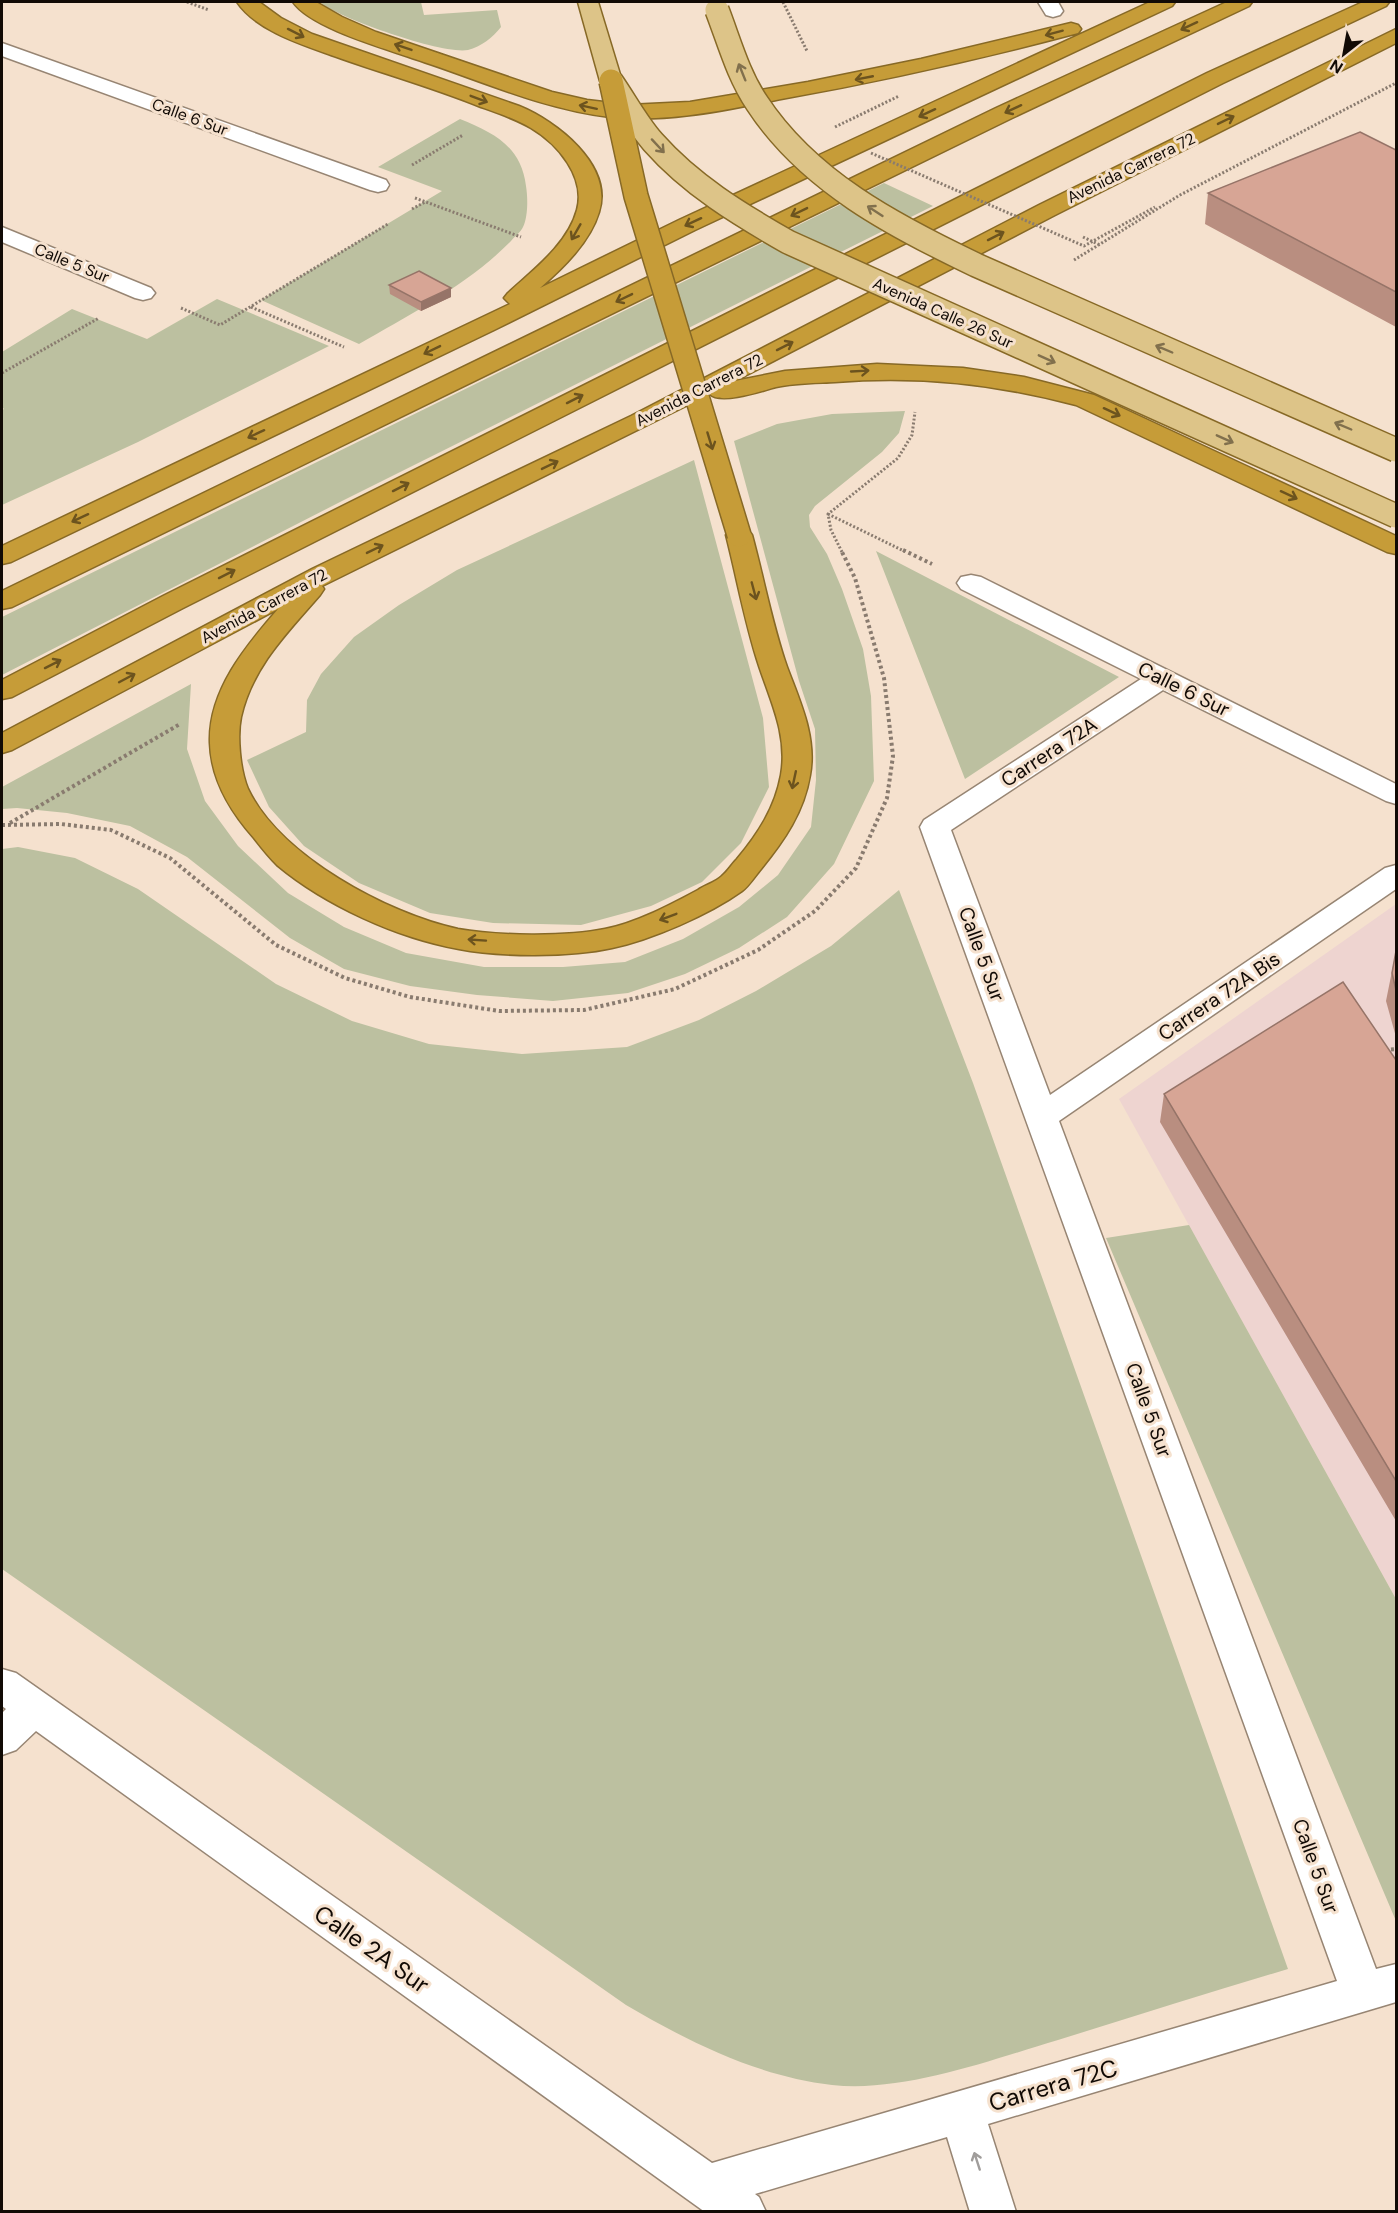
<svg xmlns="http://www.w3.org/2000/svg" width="1398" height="2213" viewBox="0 0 1398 2213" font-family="'DM Sans',sans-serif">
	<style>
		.education { fill: #eed4d0 }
		.green { fill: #bcc0a0 }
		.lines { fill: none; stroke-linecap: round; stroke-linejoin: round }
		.minor-casing { stroke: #978573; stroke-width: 3 }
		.major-casing { stroke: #876926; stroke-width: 3 }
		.highway-casing { stroke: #876926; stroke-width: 3 }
		.path-far1 { stroke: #897b6f; stroke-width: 3; stroke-dasharray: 2 2; stroke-linecap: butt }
		.path { stroke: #897b6f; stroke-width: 4; stroke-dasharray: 3 3; stroke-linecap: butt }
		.minor { fill: #fff; fill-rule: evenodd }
		.major { fill: #ddc488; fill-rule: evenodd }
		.highway { fill: #c69c38; fill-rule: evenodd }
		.major-bridge-casing { stroke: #876926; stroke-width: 26; stroke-linecap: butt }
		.highway-bridge-casing { stroke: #876926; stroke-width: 26; stroke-linecap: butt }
		.path-bridge { stroke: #897b6f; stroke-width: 3; stroke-dasharray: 2 2; stroke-linecap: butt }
		.major-bridge { stroke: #ddc488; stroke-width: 23 }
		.highway-bridge { stroke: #c69c38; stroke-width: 23 }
		.wall { fill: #b98e80 }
		.shaded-wall { fill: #967468 }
		.building { fill: #d7a595; stroke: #967468; stroke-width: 1.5 }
		.oneway { stroke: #6c531e }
		.oneway2 { stroke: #81704d }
		.oneway3 { stroke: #a09d9b }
		.labels { text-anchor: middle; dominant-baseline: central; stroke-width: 6; stroke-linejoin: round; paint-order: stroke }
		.far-street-label { font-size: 16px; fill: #110a05; stroke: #f5e1ce }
		.street-label { font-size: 20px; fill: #110a05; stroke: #f5e1ce }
		.near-street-label { font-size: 24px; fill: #110a05; stroke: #f5e1ce }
	</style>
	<rect width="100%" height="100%" fill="#f5e1ce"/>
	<!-- education -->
	<path class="education" d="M1396,904V1599L1119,1099Z"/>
	<!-- green -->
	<path class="green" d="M320,2H421L424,15L497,10L501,27C493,37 481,47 468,50C443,55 338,18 320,2Z
		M460,119C494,133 521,146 526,186C528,198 528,217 523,227C521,232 514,237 511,241C469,284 411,314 359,344L261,300L442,191L378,167Z
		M884,183L933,206L342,501L2,675V617Z
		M217,299L329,346L138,442L2,505V410L4,409L2,407V352L72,309L147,339Z
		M905,411L899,433L882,452L815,506L809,515L810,527L827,554L842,589L863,649L871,696L874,781L834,864L787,917L739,948L685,974L628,993L553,1001L477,995L410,986L344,969L290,938L187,857L130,826L67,813L17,808L2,809V787L191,684L187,749L205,801L238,846L288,893L344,927L406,953L484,967H563L625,962L683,939L739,907L778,875L811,827L816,780L815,729L799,681L734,441L777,424L832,414Z
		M694,460L763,718L769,787L741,843L702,882L651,906L581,925L493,923L430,913L359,883L304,846L269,807L247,760L306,732L307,700L321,674L354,637L399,605L457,570Z
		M876,551L1119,677L965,779Z
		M18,847L75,858L138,889L276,984L352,1021L429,1044L522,1054L627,1047L699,1020L756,991L831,946L899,890L973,1083L1288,1969C1211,1992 1135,2016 1058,2040C991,2060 903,2093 832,2085C757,2076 691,2043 626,2005L2,1569V849Z
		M1189,1225L1396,1599V1921L1106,1238Z"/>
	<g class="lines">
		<defs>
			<path id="minor" d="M1038,2H1058L1063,11L1060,15L1053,17L1046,15Z
				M2,43L386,180L389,185L386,190L378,192L370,190L2,56Z
				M2,227L151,288L155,293L151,298L143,300L135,298L2,242Z
				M971,575L981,577L1396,784V804L1386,801L1163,690L951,830L1050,1095L1385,868L1396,865V889L1059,1121L1376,1969L1396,1964V2002L988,2124L1016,2212H970L947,2137L755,2194L759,2197L766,2212H705L36,1731L16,1750L2,1755V1713L6,1709L2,1706V1669L16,1673L712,2163L1337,1981L920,827L924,820L1141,679L961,589L957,583L961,577Z"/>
			<path id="major" d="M578,2H598L622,81L619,86L611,87L603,86L600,81Z"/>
			<path id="highway" d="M237,2H259L281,18L312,34L519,106C556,121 614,165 599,212C590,242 563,268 540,288L679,220L1150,2H1175L1172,6L695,230L494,330L11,562L2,564V546L510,304L504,298L508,293C533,270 568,244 577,210C586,177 558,144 531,128C516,119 498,113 481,107C432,87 381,73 331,55C300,44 256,30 237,2Z
				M293,2H316L342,17L376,32L552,92L587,100L629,105L690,102L808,82L921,59L1071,23L1078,25L1081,29L1078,33C980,59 881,81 781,99C725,110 668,123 610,117C542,109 480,80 415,59C384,48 311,28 293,2Z
				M1227,2H1252L1249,6L1012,118L12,607L2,609V591L996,108Z
				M1363,2H1389L1386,6L1223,83L183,608L12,697L2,699V680L163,596L1207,73Z
				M1396,29V43L1055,215L735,381L785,371L877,364L963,368L1024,377L1094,395L1396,536V554L1387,552L1076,405C996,384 919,375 835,382C816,383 795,383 776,387C762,391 720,405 710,394L322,586L324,589L320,595C288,632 252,667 241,717C237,736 240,770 248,789C280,856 388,914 458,929C497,936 566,937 605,929C636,923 670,905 698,890C705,885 716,882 722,876C728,871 732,864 737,859C758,834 775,808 781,775C788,736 771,702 759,666C745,624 737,578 726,535L730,529L739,527L748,529L752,535C764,579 772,624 787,667C800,702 817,737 810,775C804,812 784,841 761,869C755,876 749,886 742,891C710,914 651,940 612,948C572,957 499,957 459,949C397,938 325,905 277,865C269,857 261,847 254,838C230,811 211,780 210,743C208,691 246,646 278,609L12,750L2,753V733L312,569L631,416L1039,205Z"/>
		</defs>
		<!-- minor casing -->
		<use href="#minor" class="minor-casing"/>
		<!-- major casing -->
		<use href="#major" class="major-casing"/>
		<!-- highway casing -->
		<use href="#highway" class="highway-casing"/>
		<!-- path-far1 -->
		<path class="path-far1" d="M187,2L209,10
			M783,2L807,51
			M412,165L463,135
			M415,198L521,237
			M412,209L425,202
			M1083,237L1100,245
			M1074,260L1180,195L1396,83
			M251,307L344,347
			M181,308L220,325L388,224
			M2,373L99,318
			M828,514L906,552
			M842,552L831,530L828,514L898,458L912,435L915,412"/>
		<!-- path -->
		<path class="path" d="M903,550L932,564
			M10,823L180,724
			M2,825L61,824L111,830L170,858L276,945L345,978L410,997L499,1011L584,1010L675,989L758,950L815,911L856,868L887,798L893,756L884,678L855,578L841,550
			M1385,1050L1396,1049"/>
		<!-- minor -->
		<use href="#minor" class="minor"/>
		<!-- major -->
		<use href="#major" class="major"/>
		<!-- highway -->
		<use href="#highway" class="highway"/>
		<defs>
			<path id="major-bridge" d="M717,10C729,41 738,75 757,103C808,181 894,226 976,265L1396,450
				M611,81C625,101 637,124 653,142C691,185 739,214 788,242L1396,516"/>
			<path id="highway-bridge" d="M611,81L636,196L739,535"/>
		</defs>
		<!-- major-bridge casing -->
		<use href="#major-bridge" class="major-bridge-casing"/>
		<!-- highway-bridge casing -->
		<use href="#highway-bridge" class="highway-bridge-casing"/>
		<!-- path-bridge -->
		<path class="path-bridge" d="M835,127L899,96
			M871,153L1084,246L1155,207"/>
		<!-- major-bridge -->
		<use href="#major-bridge" class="major-bridge"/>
		<!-- highway-bridge -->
		<use href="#highway-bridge" class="highway-bridge"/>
	</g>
	<!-- wall -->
	<path class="wall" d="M1396,150V327L1205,224L1208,193Z
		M389,285L451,297L421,311L390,294Z
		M1396,951V1037L1386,1001Z
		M1396,1060V1521L1160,1122L1164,1094Z"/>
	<!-- shaded-wall -->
	<path class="shaded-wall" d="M451,288V297L421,311V302Z"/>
	<!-- building -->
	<path class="building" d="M1360,132L1396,150V292L1208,193Z
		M419,271L451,288L421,302L389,285Z
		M1396,951V990L1392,973Z
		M1343,982L1396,1060V1481L1164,1094Z"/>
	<!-- one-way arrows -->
	<defs><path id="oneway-shaft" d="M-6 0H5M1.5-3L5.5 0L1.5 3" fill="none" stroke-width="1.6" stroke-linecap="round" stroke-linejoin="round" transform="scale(1.5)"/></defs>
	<g class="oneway">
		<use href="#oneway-shaft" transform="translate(1189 26) rotate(155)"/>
		<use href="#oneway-shaft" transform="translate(296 33) rotate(27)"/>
		<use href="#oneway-shaft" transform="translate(1054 33) rotate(165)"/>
		<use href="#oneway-shaft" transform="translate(403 47) rotate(-161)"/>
		<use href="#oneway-shaft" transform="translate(864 78) rotate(169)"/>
		<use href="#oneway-shaft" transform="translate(479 99) rotate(21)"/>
		<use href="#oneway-shaft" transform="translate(588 107) rotate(-168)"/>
		<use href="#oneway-shaft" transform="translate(1013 109) rotate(155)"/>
		<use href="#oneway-shaft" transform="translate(927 113) rotate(155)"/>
		<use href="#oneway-shaft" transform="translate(1226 120) rotate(-26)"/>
		<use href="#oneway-shaft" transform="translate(799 212) rotate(154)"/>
		<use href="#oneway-shaft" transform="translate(693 222) rotate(155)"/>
		<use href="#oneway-shaft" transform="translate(576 232) rotate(120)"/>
		<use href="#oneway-shaft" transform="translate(996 236) rotate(-27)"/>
		<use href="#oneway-shaft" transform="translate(624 298) rotate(154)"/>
		<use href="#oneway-shaft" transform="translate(785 346) rotate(-27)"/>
		<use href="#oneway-shaft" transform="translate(432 350) rotate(154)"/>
		<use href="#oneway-shaft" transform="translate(860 371) rotate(-3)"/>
		<use href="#oneway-shaft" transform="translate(575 399) rotate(-27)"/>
		<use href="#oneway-shaft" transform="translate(1112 412) rotate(25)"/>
		<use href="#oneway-shaft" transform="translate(256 434) rotate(155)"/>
		<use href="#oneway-shaft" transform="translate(710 441) rotate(73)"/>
		<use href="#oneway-shaft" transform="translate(550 465) rotate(-26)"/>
		<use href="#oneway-shaft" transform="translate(401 487) rotate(-27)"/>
		<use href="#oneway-shaft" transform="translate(1289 495) rotate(25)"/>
		<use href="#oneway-shaft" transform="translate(80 518) rotate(155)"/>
		<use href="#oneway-shaft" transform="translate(375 549) rotate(-26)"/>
		<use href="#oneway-shaft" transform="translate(227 574) rotate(-27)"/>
		<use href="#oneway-shaft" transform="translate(754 591) rotate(75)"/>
		<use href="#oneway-shaft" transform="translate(53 664) rotate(-27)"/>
		<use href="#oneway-shaft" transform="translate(127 678) rotate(-28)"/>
		<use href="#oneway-shaft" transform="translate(794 780) rotate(102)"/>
		<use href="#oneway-shaft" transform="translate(668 917) rotate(159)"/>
		<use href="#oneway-shaft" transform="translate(477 940) rotate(-176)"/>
	</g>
	<g class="oneway2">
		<use href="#oneway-shaft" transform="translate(742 72) rotate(-112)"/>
		<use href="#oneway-shaft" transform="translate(658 146) rotate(47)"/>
		<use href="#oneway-shaft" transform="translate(875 211) rotate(-147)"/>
		<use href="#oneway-shaft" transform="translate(1164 349) rotate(-157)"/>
		<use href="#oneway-shaft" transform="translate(1047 359) rotate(24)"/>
		<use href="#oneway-shaft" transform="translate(1343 426) rotate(-157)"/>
		<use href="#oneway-shaft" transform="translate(1225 439) rotate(24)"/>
	</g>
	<use class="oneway3" href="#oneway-shaft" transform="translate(977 2161) rotate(-108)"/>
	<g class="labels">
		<!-- far-street labels -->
		<g class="far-street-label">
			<text transform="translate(190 117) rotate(20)">Calle 6 Sur</text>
			<text transform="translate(1131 168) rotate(-26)">Avenida Carrera 72</text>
			<text transform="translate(72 263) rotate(22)">Calle 5 Sur</text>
			<text transform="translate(943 313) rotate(24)">Avenida Calle 26 Sur</text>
			<text transform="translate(699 390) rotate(-27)">Avenida Carrera 72</text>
			<text transform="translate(264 606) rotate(-28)">Avenida Carrera 72</text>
		</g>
		<!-- street labels -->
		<g class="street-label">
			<text transform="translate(1184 689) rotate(26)">Calle 6 Sur</text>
			<text transform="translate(1049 752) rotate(-33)">Carrera 72A</text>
			<text transform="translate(982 954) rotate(70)">Calle 5 Sur</text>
			<text transform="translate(1219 996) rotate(-34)">Carrera 72A Bis</text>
			<text transform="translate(1149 1410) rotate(70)">Calle 5 Sur</text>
			<text transform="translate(1316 1866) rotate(70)">Calle 5 Sur</text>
		</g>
		<!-- near-street labels -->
		<g class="near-street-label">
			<text transform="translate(372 1949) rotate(35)">Calle 2A Sur</text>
			<text transform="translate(1053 2085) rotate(-16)">Carrera 72C</text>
		</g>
	</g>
	<!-- border -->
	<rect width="1398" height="2213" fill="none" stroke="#110a05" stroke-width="6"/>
	<!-- north arrow -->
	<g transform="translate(1344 54) rotate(211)" stroke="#f5e1ce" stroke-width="4.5" paint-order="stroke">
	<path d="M0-4.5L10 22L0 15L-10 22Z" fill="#110a05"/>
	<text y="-9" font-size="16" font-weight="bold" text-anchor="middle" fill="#110a05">N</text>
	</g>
</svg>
